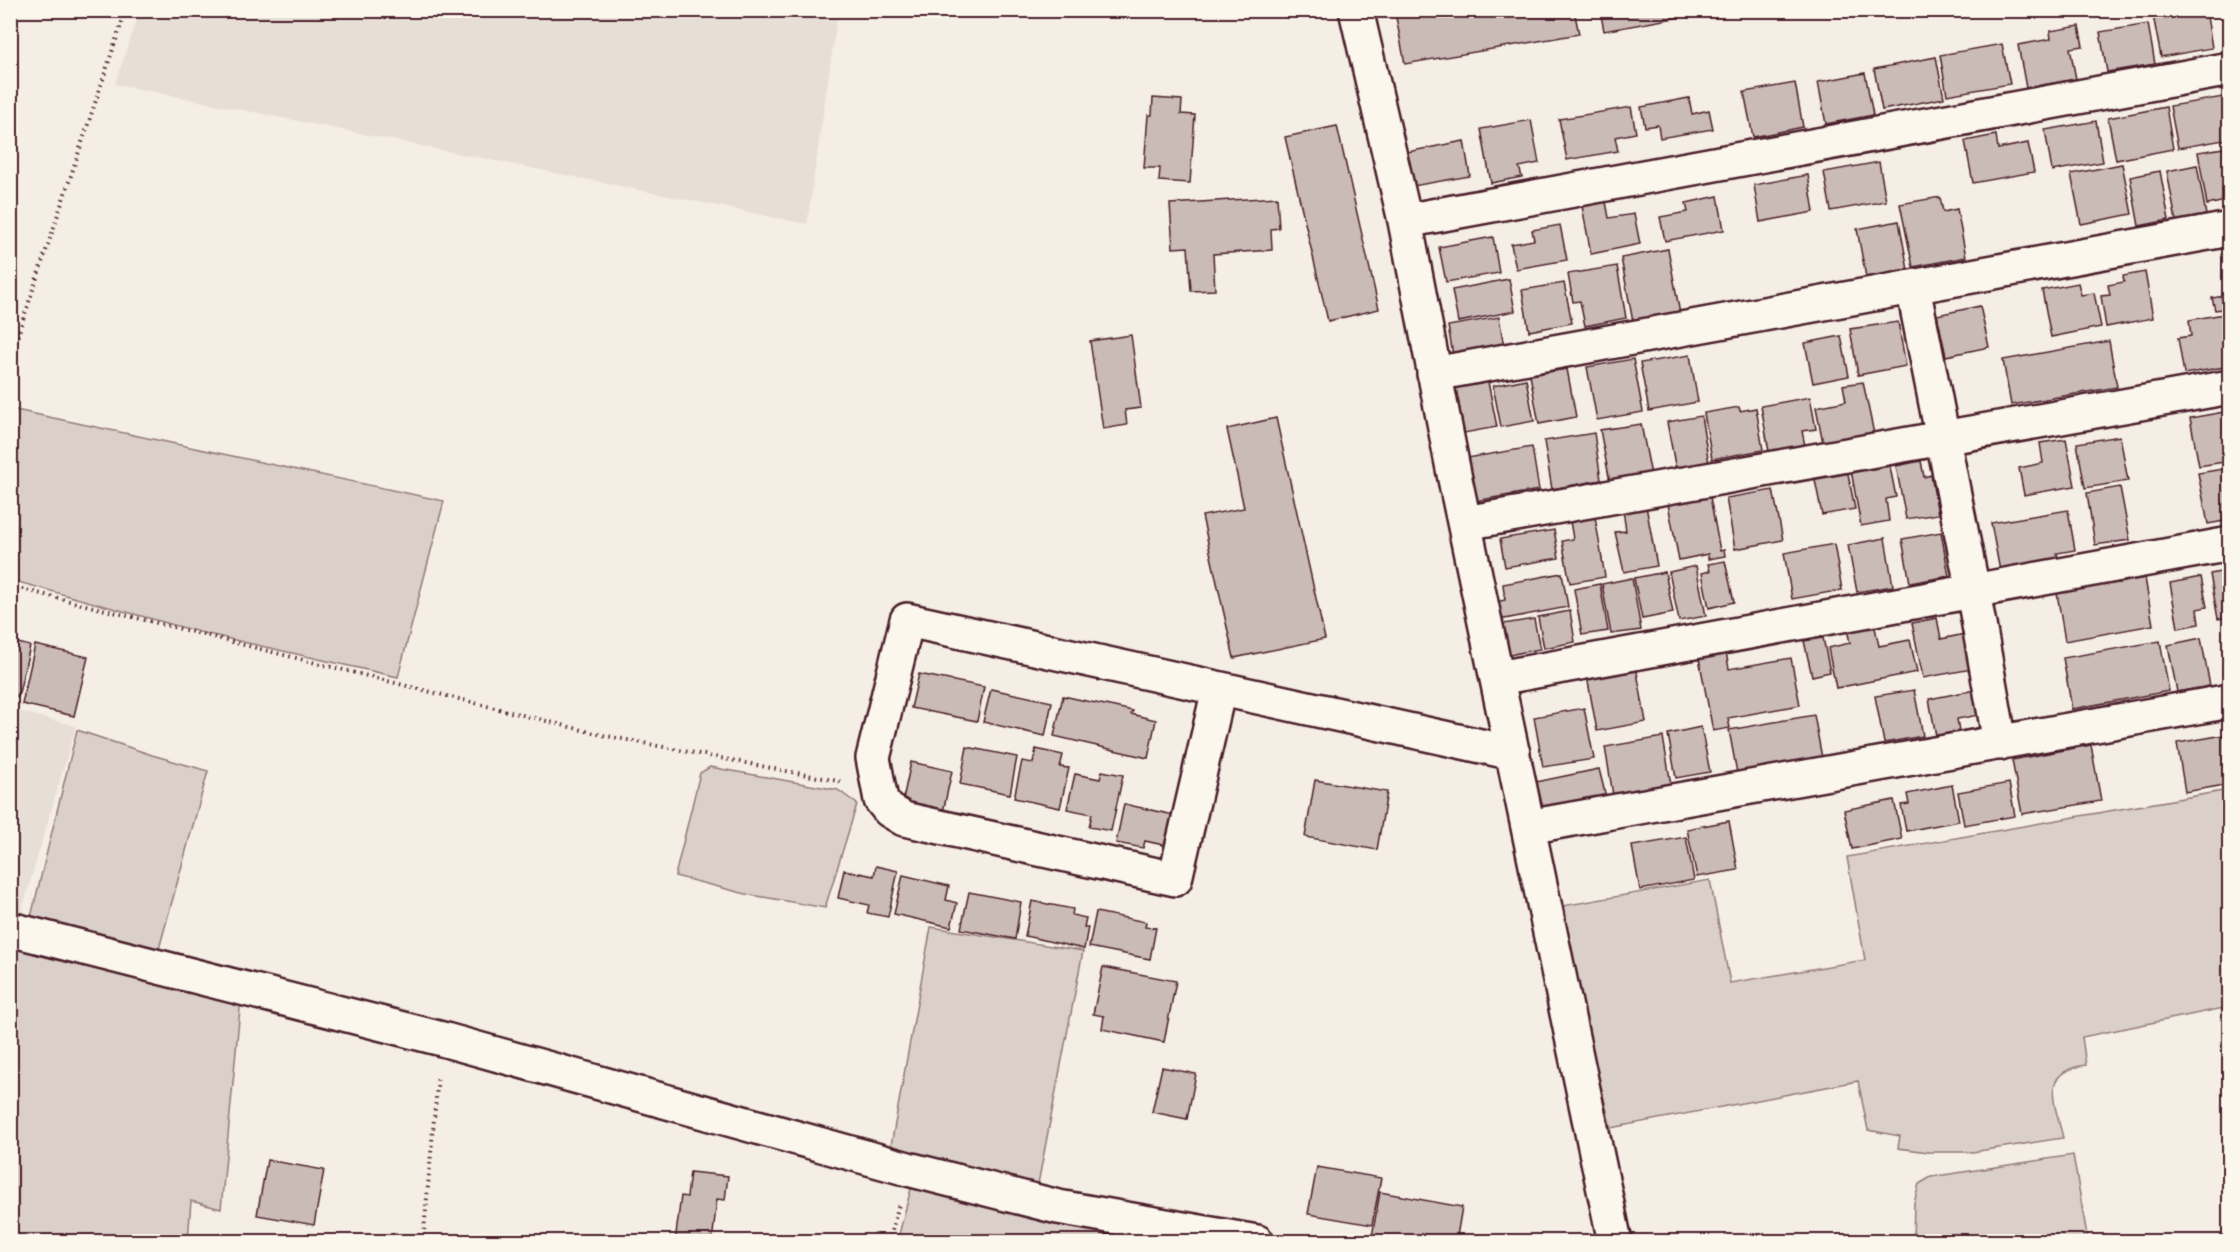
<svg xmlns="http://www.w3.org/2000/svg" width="2240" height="1252" viewBox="0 0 2240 1252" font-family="'Gochi Hand',sans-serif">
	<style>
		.built { fill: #e7dfd6 }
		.green { fill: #dbd0c9; stroke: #92787a; stroke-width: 1.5 }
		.building { fill: #cabbb6; stroke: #4a1f2b; stroke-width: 1.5 }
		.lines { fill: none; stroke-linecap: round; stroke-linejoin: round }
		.minor-casing { stroke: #4a1f2b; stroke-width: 38 }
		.path { stroke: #4a1f2b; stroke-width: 4; stroke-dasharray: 1.5 4.5; stroke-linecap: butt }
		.minor { stroke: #fbf7ec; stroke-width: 33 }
	</style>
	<rect width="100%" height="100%" fill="#f4eee4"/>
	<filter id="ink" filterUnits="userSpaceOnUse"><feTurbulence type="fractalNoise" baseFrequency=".0167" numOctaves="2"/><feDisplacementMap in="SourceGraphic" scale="12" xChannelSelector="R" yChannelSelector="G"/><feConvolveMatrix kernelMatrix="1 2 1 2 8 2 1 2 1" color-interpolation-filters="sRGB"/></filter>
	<g filter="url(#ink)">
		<!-- built -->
		<path class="built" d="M140,11H838L807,224L115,84Z
			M10,709L76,726L21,913L10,910Z"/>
		<!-- green -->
		<path class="green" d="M11,409L444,501L398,677L199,632L11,580Z
			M77,730L152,755L208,771L157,956L31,917Z
			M710,767L838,790L857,804L825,908L746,894L675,876L700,773Z
			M2229,790V1007L2082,1037L2086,1065C2038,1072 2055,1103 2063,1138L1972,1152H1929L1898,1148L1900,1136L1868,1130L1858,1081L1611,1128L1557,907L1710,880L1730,983L1865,960L1847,857Z
			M931,927L1083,951L1037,1189L890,1151Z
			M10,939L241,998L221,1209L191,1201L188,1241H11Z
			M2073,1155L2088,1241H1913L1914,1203L1919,1184L1931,1177Z
			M913,1181L1191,1242H897Z"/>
		<!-- building -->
		<path class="building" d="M1401,10H1574L1579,34L1405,64L1395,12Z
			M1600,10H1718L1604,31Z
			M2175,10H2206L2212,48L2161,57L2153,15Z
			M2230,13V49H2228L2222,14Z
			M2148,24L2155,64L2107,72L2100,32Z
			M2079,26L2083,46L2070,48L2076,79L2026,88L2018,45L2051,39L2050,31Z
			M2002,44L2010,84L1947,95L1940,55Z
			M1936,57L1944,98L1882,110L1874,69Z
			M1865,73L1873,115L1826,124L1818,82Z
			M1795,83L1803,127L1753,137L1744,92Z
			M2223,97L2230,139L2178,148L2170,106Z
			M1153,98L1182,100L1181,114L1195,115L1190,183L1159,181L1160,168H1144L1148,115H1152Z
			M1689,98L1692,114L1709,110L1713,129L1660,138L1658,125L1645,127L1641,107Z
			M1631,107L1636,133L1615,137L1618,151L1567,160L1559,119Z
			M2166,107L2173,149L2116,160L2108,118Z
			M1531,120L1539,163L1519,167L1522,177L1491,183L1481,129Z
			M2096,121L2103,162L2052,171L2045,130Z
			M1337,126L1379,309L1328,321L1285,137Z
			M1996,135L1998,149L2028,143L2034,172L1973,183L1965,141Z
			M1464,141L1470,176L1413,186L1407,152Z
			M2230,147V200L2207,205L2198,152Z
			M1879,162L1886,201L1831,211L1824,172Z
			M2122,164L2132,214L2081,224L2071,174Z
			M2197,165L2206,215L2176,221L2167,171Z
			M2160,171L2169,220L2139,226L2130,177Z
			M1808,175L1814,212L1760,222L1754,185Z
			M1718,196L1724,230L1665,241L1660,217L1688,212L1686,203Z
			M1277,197L1279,228L1271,229L1272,250L1213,254L1215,290L1191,291L1188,247L1173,248L1170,204Z
			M1940,197L1943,212L1957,209L1966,257L1913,267L1900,204Z
			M1606,202L1609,218L1634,214L1640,244L1591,254L1582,206Z
			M1899,221L1908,270L1866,277L1857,229Z
			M1560,225L1567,260L1516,269L1511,244L1534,240L1532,230Z
			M1493,237L1499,273L1446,282L1439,247Z
			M1668,249L1680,314L1633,322L1621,258Z
			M1617,266L1626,318L1585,326L1580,301L1573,302L1568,274Z
			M2145,272L2153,318L2106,327L2101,296L2110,295L2108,285L2124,282L2123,276Z
			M1509,279L1515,311L1458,322L1452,290Z
			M1564,283L1572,323L1529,331L1522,290Z
			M2078,283L2081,295L2094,293L2101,327L2051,337L2042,290Z
			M2230,295V308L2215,310L2212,298Z
			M1980,306L1989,347L1946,356L1937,315Z
			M2230,313V366L2184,374L2178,338L2191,336L2189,320Z
			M1499,317L1504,346L1453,355L1448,326Z
			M1898,322L1906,366L1858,375L1850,329Z
			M1131,335L1141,408L1125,410L1127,425L1103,429L1090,341Z
			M1841,336L1849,376L1813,383L1805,343Z
			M2109,341L2117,387L2011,405L2003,360Z
			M1690,355L1698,402L1649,411L1640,363Z
			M1633,359L1643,412L1597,420L1587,367Z
			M1567,369L1576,417L1539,424L1530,375Z
			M1487,377L1497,427L1464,433L1455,383Z
			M1526,379L1534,421L1501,427L1493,386Z
			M1863,382L1874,434L1823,443L1816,407L1846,401L1843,385Z
			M1810,397L1816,429L1802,431L1805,446L1769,452L1761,406Z
			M1739,407L1740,411L1756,408L1763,450L1712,459L1704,413Z
			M2230,411V461L2199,466L2190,418Z
			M1701,416L1709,463L1676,470L1667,422Z
			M1276,418L1325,639L1234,658L1202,516L1244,508L1227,429Z
			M1641,424L1651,475L1610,482L1600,430Z
			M1594,433L1601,480L1552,489L1544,441Z
			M2120,436L2128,481L2085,488L2077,443Z
			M2066,439L2075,486L2024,495L2019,468L2043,463L2040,443Z
			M1532,447L1539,490L1475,501L1467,458Z
			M1921,461L1924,477L1931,475L1938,514L1906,519L1896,466Z
			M1889,462L1896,497L1886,499L1889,521L1861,526L1851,470Z
			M2230,468V520L2208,524L2198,473Z
			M1847,469L1855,509L1822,515L1814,475Z
			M2120,487L2130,540L2095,545L2087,493Z
			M1773,490L1783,540L1735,549L1726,498Z
			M1710,497L1720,551L1724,550L1725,556L1708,559V554L1679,560L1668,504Z
			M1646,506L1657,566L1624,572L1615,532L1626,531L1623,510Z
			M2068,510L2075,550L2057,553L2059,561L2000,571L1991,523Z
			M1595,517L1605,577L1570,583L1562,541L1573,539L1570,521Z
			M1554,530L1559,558L1505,567L1500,539Z
			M1941,532L1949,576L1910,583L1902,539Z
			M1885,538L1893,586L1857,592L1848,545Z
			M1834,544L1842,590L1792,599L1784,553Z
			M1725,561L1734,602L1709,608L1702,573L1710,571L1708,564Z
			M1696,566L1706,616L1679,621L1669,572Z
			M2230,570V617L2218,619L2210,574Z
			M1665,572L1673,613L1642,619L1634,578Z
			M1562,573L1568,607L1499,620L1496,602L1505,600L1503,584Z
			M2201,577L2207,607L2197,609L2199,624L2178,628L2170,583Z
			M1632,578L1641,630L1611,634L1602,584Z
			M2145,578L2153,625L2065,641L2057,593Z
			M1600,584L1608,631L1582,635L1574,589Z
			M1570,611L1575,642L1544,648L1538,617Z
			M1937,618L1941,639L1965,634L1972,669L1923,678L1912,623Z
			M1534,619L1540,649L1508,655L1503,624Z
			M1874,623L1879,646L1910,640L1917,672L1836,688L1828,648L1850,643L1847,629Z
			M1823,638L1830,672L1812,676L1804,641Z
			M2201,638L2210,686L2177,692L2168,645Z
			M10,641L30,646L18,697L10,695Z
			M2160,641L2169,691L2072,709L2063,658Z
			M35,645L88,657L74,716L22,704Z
			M1726,652L1729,669L1791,658L1800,705L1728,718L1730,728L1713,731L1699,658Z
			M1636,667L1646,722L1597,731L1587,676Z
			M919,674L984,687L977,721L911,708Z
			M991,689L1052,702L1045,736L983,722Z
			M1914,690L1923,736L1884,743L1875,696Z
			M1975,690L1979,715L1957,719L1959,731L1936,736L1929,699Z
			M1063,696L1133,711L1131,714L1156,720L1148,758L1054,736Z
			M1584,708L1594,759L1543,767L1534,717Z
			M1814,715L1822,758L1737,773L1729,730Z
			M1701,727L1710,772L1676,778L1668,734Z
			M2230,734V784L2185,792L2177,743Z
			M1663,737L1671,785L1613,795L1605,747Z
			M2091,745L2101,801L2022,814L2012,760Z
			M967,747L1017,757L1010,794L960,784Z
			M1036,749L1063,755L1060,767L1069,768L1060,808L1014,798L1022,761L1033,763Z
			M911,762L952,771L943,812L902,804Z
			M1599,769L1606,797L1543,808L1536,782Z
			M1102,771L1123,775L1111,831L1089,827L1092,814L1067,809L1075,774L1100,779Z
			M1315,780L1387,792L1377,850L1305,837Z
			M2009,783L2015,816L1964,825L1958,792Z
			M1952,785L1959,821L1906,831L1901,805L1909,804L1907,794Z
			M1894,800L1902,839L1852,849L1844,810Z
			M1124,804L1174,815L1168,846L1145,841L1143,848L1116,843Z
			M1729,821L1738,870L1697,877L1687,829Z
			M1686,837L1694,880L1640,890L1632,846Z
			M876,866L898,871L888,917L867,913L869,905L838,898L844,870L874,876Z
			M903,875L949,886L946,900L957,903L951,927L894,914Z
			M969,892L1021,902L1015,939L961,929Z
			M1032,901L1073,909L1072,915L1086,918L1084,927H1088L1084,949L1025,936Z
			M1096,912L1146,922L1145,927L1156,928L1150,959L1089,947Z
			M1103,967L1176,981L1164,1042L1102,1029L1104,1016L1093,1014Z
			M1162,1067L1196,1074L1187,1119L1152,1112Z
			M267,1160L324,1170L314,1225L257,1215Z
			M1317,1167L1381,1178L1372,1225L1308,1214Z
			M690,1172L728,1176L725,1200L717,1199L712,1242H675L681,1196L687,1197Z
			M1380,1192L1462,1207L1456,1242H1371Z"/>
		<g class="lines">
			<defs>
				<path id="minor" d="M1356,10L1405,221L1455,479L1615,1242
					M1405,221L2230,69
					M1913,287L1973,591L2000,743
					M1434,374L2230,229
					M1465,523L2230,387
					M1498,678L2230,544
					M1219,689L1175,879L904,819L889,810L881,800L873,758L907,620L1513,753
					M1528,827L2230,701
					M10,929L442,1039L908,1169L1058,1207L1257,1242"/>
			</defs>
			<!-- minor casing -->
			<use href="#minor" class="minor-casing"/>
			<!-- path -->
			<path class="path" d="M10,359L126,10
				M10,586L602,735L843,782
				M423,1242L438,1075
				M889,1242L899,1204"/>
			<!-- minor -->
			<use href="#minor" class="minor"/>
		</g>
	</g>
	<!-- margin -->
	<rect width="2240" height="1252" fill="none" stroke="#fbf7ec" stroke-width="36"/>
	<rect x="18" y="18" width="2204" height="1216" fill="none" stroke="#4a1f2b" stroke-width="2" filter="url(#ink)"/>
</svg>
